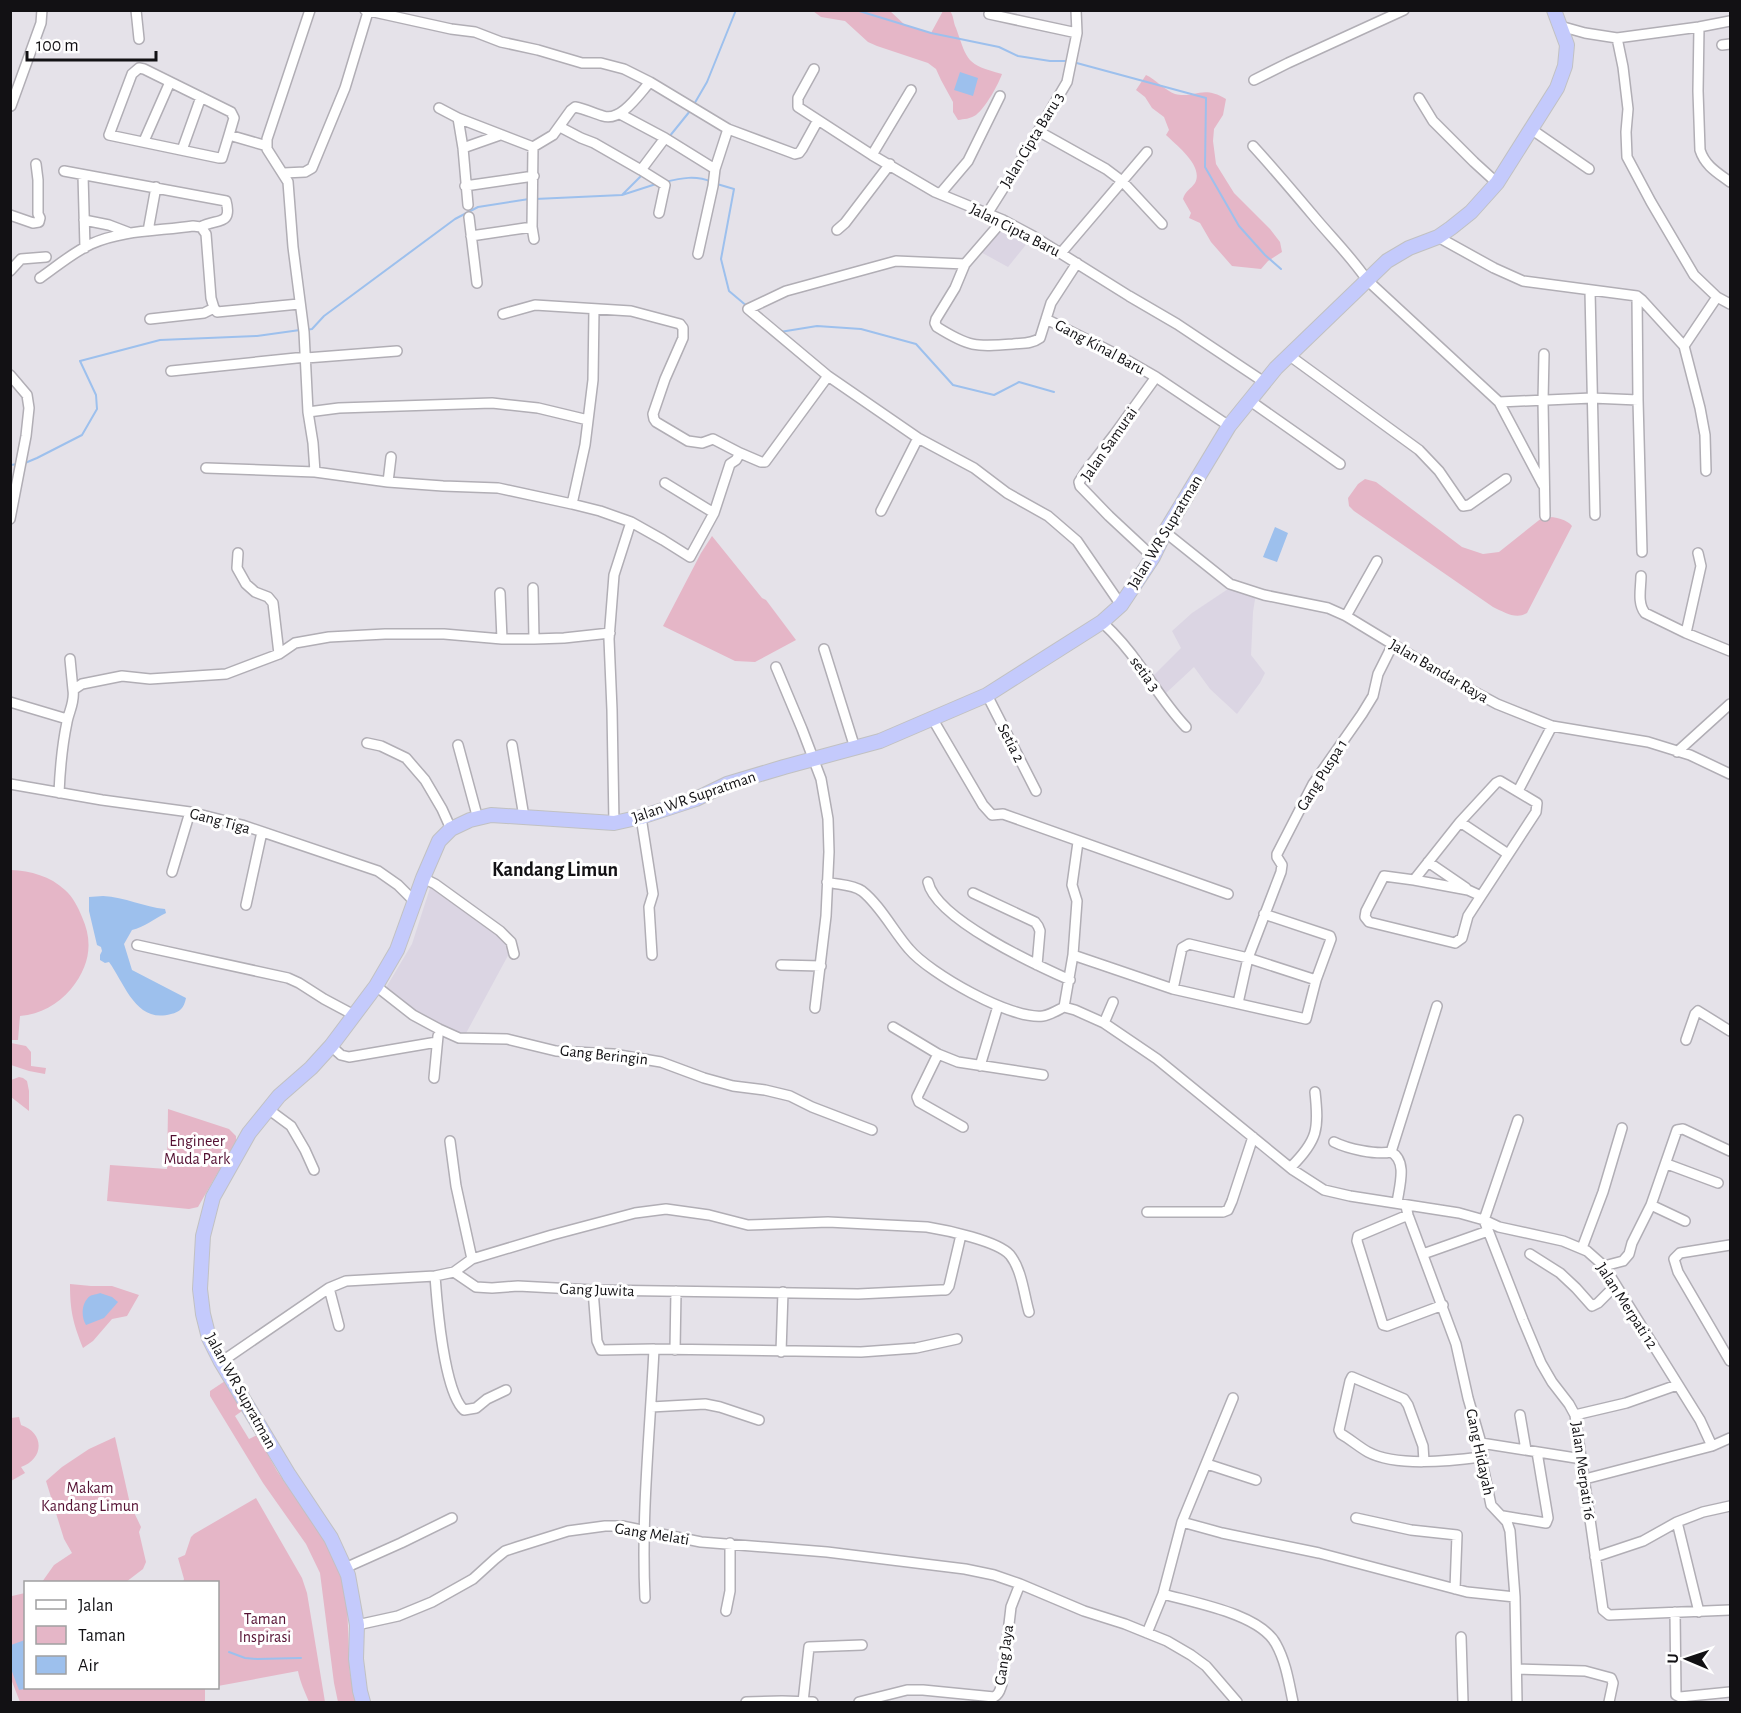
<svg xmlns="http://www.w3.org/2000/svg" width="1741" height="1713" viewBox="0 0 1741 1713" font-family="'Alegreya Sans',sans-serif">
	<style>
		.built { fill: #dbd5e3 }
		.green { fill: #e5b6c7 }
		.water { fill: #9dc0ed }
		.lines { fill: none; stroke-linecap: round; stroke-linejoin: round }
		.stream { stroke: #9dc0ed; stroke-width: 2 }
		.minor-casing { stroke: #b1aeb5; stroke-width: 12 }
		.highway-casing { stroke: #c1c1c2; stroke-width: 16 }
		.minor { stroke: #fff; stroke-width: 9 }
		.highway { stroke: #c4cafc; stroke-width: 14 }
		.labels { text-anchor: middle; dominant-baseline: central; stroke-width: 6; stroke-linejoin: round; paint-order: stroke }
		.street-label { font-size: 16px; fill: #121114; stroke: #fff }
		.park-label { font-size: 16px; fill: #541032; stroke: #fff }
		.quarter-label { font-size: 20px; font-weight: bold; fill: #121114; stroke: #fff }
	</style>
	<rect width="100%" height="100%" fill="#e5e2e9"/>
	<!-- built -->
	<path class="built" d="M1003,220L1033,236L1008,267L977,250Z
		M1230,584L1256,593L1253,612L1251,655L1265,673L1260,683L1237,714L1210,689L1194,667L1165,694L1153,676L1181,648L1172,631L1192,613L1228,589Z
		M431,885L470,915L503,938L511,950L464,1037L415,1015L384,991L412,944Z"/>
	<!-- green -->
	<path class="green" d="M813,11H890L905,25L931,33L943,11H950C954,16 953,22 956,28C968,62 966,64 1002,74C998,85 986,107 976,115C970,119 964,119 958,120L953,112V102L941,80L936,69L928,63L877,46L868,42L845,21L821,17Z
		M1146,75C1155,79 1166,91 1175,94C1194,99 1202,84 1226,99L1223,115L1214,129L1213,141L1216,164L1234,193L1270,229L1280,242L1282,252L1268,261L1261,269L1232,266L1211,242L1200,223L1189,218L1191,213L1183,199C1185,191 1191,189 1195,183C1204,166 1177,146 1166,135L1169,130L1164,117L1152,108L1145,97L1136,90Z
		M1365,479L1376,482L1462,547L1483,554L1499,552L1543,517C1551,516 1567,519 1572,526L1527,613C1516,620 1504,612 1493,607L1354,511L1349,506L1348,498L1358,484Z
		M712,536L762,598L766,600L796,640L755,662L735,661L663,626L701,553Z
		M11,870C31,871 50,876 65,890C73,897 78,907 82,917C94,943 89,967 71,989C57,1005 41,1014 20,1016L18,1040H10Z
		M11,1043L26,1046L31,1052V1066L46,1068L45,1074L29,1071L11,1065Z
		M19,1077L23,1078L27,1081L29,1091V1111L11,1097V1080Z
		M168,1109L229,1129L236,1136V1141L198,1207L189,1209L107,1201L110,1165L167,1169Z
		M70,1284L91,1286H112L139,1295L127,1316L112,1319L93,1341L83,1348C73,1323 70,1311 70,1284Z
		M225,1381L242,1411L235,1416L249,1439L257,1435L277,1471L326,1543L341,1577L347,1604L350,1675L359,1702H338L334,1683L320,1573L306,1544L263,1483L210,1396V1391Z
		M19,1417L21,1425C45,1433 44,1459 21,1467L25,1473L11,1481V1418Z
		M115,1437L130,1504L141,1527L139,1532L146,1562L143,1569L126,1582H42L54,1565L72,1553L64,1539L46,1481L62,1467L89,1449Z
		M256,1498L302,1578L307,1593L325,1702H309C305,1692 300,1682 298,1671L218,1686V1582H183L184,1579L178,1558L185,1555L191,1537L194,1534Z
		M25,1593L26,1688H209L205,1689V1702H20L11,1679L10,1594L12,1596Z"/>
	<!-- water -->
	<path class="water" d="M960,72L978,78L973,96L954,90Z
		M1275,527L1288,533L1277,562L1263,557Z
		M103,896C125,897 144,907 165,909L166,913C154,919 144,927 132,930L124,944L132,970L186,998C184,1008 180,1012 171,1014C136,1024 125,984 109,962L105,963L100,960V955L102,951L101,947L97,945L89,911V897Z
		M100,1293L112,1297L118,1302L104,1318L86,1325C81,1317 81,1303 90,1296C91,1295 98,1294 100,1293Z
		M25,1640L26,1688H29L19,1690L11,1669V1645Z"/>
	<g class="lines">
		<!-- stream -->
		<path class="stream" d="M856,10L931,33L999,47L1018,56L1050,61H1067
			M1073,62L1206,98L1205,167L1239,226L1265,255L1281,269
			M693,106L707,82L736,10
			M669,137L690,111
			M665,182C681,178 696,175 712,182
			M717,184L734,189L721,259L729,291L748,307
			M622,195L656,184
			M535,199L622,195L643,174
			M306,330L312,329L324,316L455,219L478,207L529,199
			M780,332L817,326L861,329L916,344L953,385L994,395L1019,382L1054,392
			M25,463L37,458L82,435L97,409L96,395L80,361L160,340L257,336L300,330
			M10,465L19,464
			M229,1652L245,1658L257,1659L301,1658"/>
		<defs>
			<path id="minor" d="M136,10L139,39
				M310,10L267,139V149L288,182L293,247L304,332L308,412L313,443L315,472L388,482L443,486L498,488L572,504L600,511L631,522L663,540L690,557L714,513L730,464L736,460L740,453L761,462H765L828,376
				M365,10L451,29L475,32L501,42L538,50L582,63H601L624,69L650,82L728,129L795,154L799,153L802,149L818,120
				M989,14L1077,33
				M1560,26L1585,33L1617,38L1699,27L1730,21
				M1699,27L1698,91L1700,150C1705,166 1718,173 1730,182
				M1617,38L1623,67L1628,109L1626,132L1627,157L1651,202L1694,275L1717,297L1730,304
				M1722,45L1730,44
				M814,69L798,98V107L872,155L935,192L1003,220L1033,236L1129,296L1177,324L1264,382
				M1254,80L1288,63L1404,10
				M1419,98L1433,121L1474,162L1497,183
				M11,106L41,23L42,10
				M439,108L458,118
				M620,114L665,138L715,169
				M560,127L581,138L594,143L641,170L665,138
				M1531,129L1589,169
				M1038,131L1106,169L1122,181L1162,224
				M229,135L222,158H219L109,135L132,74L139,68L144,69L231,112L234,118L229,135L267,146
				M144,141L170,82
				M1253,146C1275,170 1296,195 1317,220C1334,240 1352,258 1367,280L1499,402L1592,398L1638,400
				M533,147L532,227L534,239
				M463,148L500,135
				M182,150L201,97
				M872,155L911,90
				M641,170L665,185L659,213
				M64,171L226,201C233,227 215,218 201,227
				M284,173L305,172L312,168L345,88L368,12
				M83,175L85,248
				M465,186L534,176
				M940,194L968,161L1000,96
				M468,205L463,148L458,118L533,147L553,135L571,110L575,107C585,109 593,113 603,116C621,122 639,94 650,82
				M987,214L1020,162L1067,82L1077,33L1076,10
				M10,215L33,223L39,222L40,218L38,214V180L36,164
				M469,217L477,283
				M84,220L109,225L130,233
				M1003,220L965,264L896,261L786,291L748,309L828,376L918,438L974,468L1007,493L1048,516L1077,541L1121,605
				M837,230L845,223L890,164
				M148,231L156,187
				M471,236L532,227
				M1438,237L1494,268L1523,281L1637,296L1642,300L1684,346L1700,408L1705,435L1706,471
				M1061,253L1147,152
				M698,254L713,186L715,169L728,129
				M965,264L955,288L936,319L935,323L937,327C969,347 975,347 1013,344C1022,343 1032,344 1040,338L1051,303L1077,263
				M10,271L21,259L46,257
				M40,278C56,267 72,253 91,244C122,230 159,231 193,226L201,227L206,234L211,298L214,308L217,312L299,304
				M1590,291L1595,515
				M1637,296L1638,400L1642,552
				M503,314L535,305L631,311L680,324L683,328V338L665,379L653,414L654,419L656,422L688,441L702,443L713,439L740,453
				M150,319L204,313L214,308
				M1046,319L1116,354L1156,377L1229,426
				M1684,346L1717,297
				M1544,354L1543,401L1545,516
				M1290,356L1419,450L1439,471L1463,506L1469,505L1506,479
				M306,358L397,351
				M171,371L306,357
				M10,375L27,395L29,408L26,436L10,519
				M1249,400L1340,464
				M1499,402L1543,485
				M308,412L339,408L492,403L538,408L588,420
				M206,468L315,472
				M388,482L391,457
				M665,483L714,513
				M572,504L585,445L593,380L594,309
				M881,511L918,438
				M1165,532L1230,584L1264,595L1328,608L1346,616L1445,676L1497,704L1552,726L1648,742L1690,755L1730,774
				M238,553L237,568L246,584L255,592L268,597L273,603L279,654
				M1153,557L1109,516L1080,486L1079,482L1086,471L1114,435L1156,377
				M1641,576C1641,588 1637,603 1645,613L1686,633L1730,651
				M533,588L534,639
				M500,593L502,639
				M1346,616L1377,561
				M1102,622C1116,635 1129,650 1140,666C1155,687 1168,708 1186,727
				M1686,633L1701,566L1698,553
				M824,649L855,748
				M70,659L73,690
				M776,667L802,729L821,779L828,819L829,852L826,916L815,1008
				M987,695L1036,791
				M10,702L67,719
				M932,718L983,805L992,815L1003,814L1228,894
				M367,743L381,746L406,758L425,780L442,809L451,829
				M458,745L478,819
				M512,745L524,817
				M1677,752L1730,704
				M1500,781L1537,803L1536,812L1481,896L1468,890L1414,880L1460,822L1496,783Z
				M10,784L102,800L190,812L242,825L378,871L398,885L415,902
				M1518,791L1552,726
				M59,793C60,769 62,746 67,722C69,711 75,702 73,690L82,684L122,676L150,679L226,674L279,654L295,643L329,637L385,634H444L502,639H534L564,638L610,633
				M641,817L653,894L649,907L652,955
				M1460,822L1508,854
				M614,823L612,710L609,639L614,575L631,522
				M1428,862L1466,888
				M172,872L190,812
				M423,878L435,884L500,931L511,942L514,954
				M1414,880L1384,876L1366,911L1365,917L1369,922L1455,943L1462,938L1468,916L1481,896
				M827,882C838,885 852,884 862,891C880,905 894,932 909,949C929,973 1011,1020 1043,1016C1050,1015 1058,1010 1064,1007L1075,1010L1104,1023L1157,1059L1293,1170L1324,1190L1350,1196L1459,1213L1484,1220L1499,1227L1563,1241L1587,1251L1604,1266L1700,1420L1712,1446L1730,1438
				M928,882C936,919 1036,965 1070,980
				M973,893L1035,922L1038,926L1040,931L1037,965
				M246,905L262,832
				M137,945L288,978L299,983L324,999L354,1015
				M1073,955L1173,989L1306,1019L1316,980L1331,939L1330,936L1264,914
				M781,965L821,966
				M376,986L413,1015L439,1029L459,1038L507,1039L556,1051L613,1054L661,1062L704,1078L733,1086L765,1090L790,1096L812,1107L872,1130
				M1173,989L1182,948L1189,944L1248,958L1316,980
				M1238,1003L1248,958L1281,872L1282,865L1277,857V854L1313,784L1362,714L1373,696L1378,674L1393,644
				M1064,1007L1073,955L1077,901L1072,885L1078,842
				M1104,1023L1113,1002
				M893,1027L938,1054L958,1062L1043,1075
				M1686,1040L1695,1014L1698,1011L1730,1031
				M331,1046L341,1055L349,1057L437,1042
				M938,1054L917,1097L919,1102L963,1127
				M980,1066L998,1006
				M434,1078L438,1036
				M268,1109L291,1126L305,1150L314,1170
				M1518,1120L1484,1220L1523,1320L1541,1363L1552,1382L1569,1404L1575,1415L1603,1610L1609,1615L1730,1610
				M450,1141L456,1186L472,1259
				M1334,1142C1348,1149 1376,1155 1391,1152
				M1667,1164L1718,1183
				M1291,1167C1318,1140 1319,1129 1315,1092
				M1397,1203C1399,1187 1408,1161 1391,1152L1437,1006
				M1651,1205L1685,1221
				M1406,1206L1408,1215L1456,1344L1468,1398L1481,1443V1457L1491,1505L1507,1522L1510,1531L1515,1597L1517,1702
				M1147,1212H1223L1228,1210L1232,1201L1253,1137
				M1408,1215L1358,1236L1357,1241L1383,1325L1387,1326L1443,1305
				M1730,1245L1680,1253L1674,1259L1678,1272L1730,1361
				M1582,1248L1603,1192L1622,1128
				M1423,1254L1488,1231
				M1530,1254L1560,1273L1576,1288L1592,1306L1598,1303L1616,1285
				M1604,1266L1623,1261L1629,1254L1632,1243L1651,1205L1677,1130L1683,1129L1730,1151
				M454,1272L472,1259L552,1235L635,1213L666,1209L709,1215L748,1225L828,1222L927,1227C946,1230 998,1241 1010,1255C1022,1270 1024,1295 1029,1312
				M435,1276C437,1304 444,1392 464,1410L476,1408L487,1399L506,1390
				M329,1288L339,1326
				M593,1290L597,1341L601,1350L654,1349L861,1352L916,1348L957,1339
				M675,1350L676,1291
				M781,1352L783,1292
				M221,1362L329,1288L346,1281L435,1276L454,1272L476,1287L492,1288L518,1286L593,1290L858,1294L941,1290H946L949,1286L961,1235
				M651,1407L705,1404L720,1407L759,1420
				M1520,1415L1526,1450
				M1575,1415L1626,1403L1677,1385
				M1481,1443L1582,1459
				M1424,1461L1423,1446L1408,1405L1404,1399L1352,1377L1350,1381L1339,1430L1341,1434C1350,1439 1359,1447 1368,1452C1396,1467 1450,1461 1481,1457
				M1207,1464L1256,1480
				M1585,1479L1712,1446
				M1503,1516L1546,1523L1548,1518L1537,1452
				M1356,1518L1411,1530L1457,1535L1455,1589
				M1182,1522L1222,1533L1319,1553L1467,1592L1515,1597
				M1677,1522L1699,1612
				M1595,1557L1643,1541L1677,1522L1703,1512L1730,1506
				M345,1568L401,1543L452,1518
				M1163,1594C1195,1603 1260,1614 1276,1644C1286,1662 1289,1683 1293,1702
				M645,1598C641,1515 650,1432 654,1349
				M726,1611L730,1591V1543
				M1675,1612L1676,1695L1680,1697L1730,1692
				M357,1625L398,1616L432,1602L473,1579L495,1559L505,1551L517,1547L568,1531L605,1526H622L701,1542L827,1552L965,1569L994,1575L1020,1584L1084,1611L1125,1624L1167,1641L1191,1655L1206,1666L1237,1702
				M1147,1633L1163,1594L1182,1522L1233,1398
				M1461,1637L1463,1702
				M1517,1669L1585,1671L1611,1678L1613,1683L1609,1702
				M746,1702L782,1701L813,1702
				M803,1702L809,1647L862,1645
				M859,1702L907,1690H923L994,1697C1000,1694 1000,1689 1002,1684L1011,1607L1020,1584"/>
			<path id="highway" d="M363,1702L360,1691L356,1659L357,1625L348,1575L331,1538L289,1475L221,1362L209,1338L203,1314L200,1289L203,1236L213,1197L249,1133L279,1096L311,1068L331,1046L376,986L397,950L423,878L439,841L451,829L470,820L491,815L614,823L641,817L696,799L727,784L784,767L880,741L987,695L1102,622L1121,605L1153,557L1165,532L1229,426L1276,368L1387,261L1409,248L1438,237L1451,228L1471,212L1497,183L1557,88L1565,66L1567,45L1554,10"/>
		</defs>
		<!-- minor casing -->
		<use href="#minor" class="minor-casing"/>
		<!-- highway casing -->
		<use href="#highway" class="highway-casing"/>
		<!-- minor -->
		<use href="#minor" class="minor"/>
		<!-- highway -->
		<use href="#highway" class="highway"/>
	</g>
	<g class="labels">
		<!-- street labels -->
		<g class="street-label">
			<text transform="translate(1032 140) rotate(-59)">Jalan Cipta Baru 3</text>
			<text transform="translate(1015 230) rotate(27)">Jalan Cipta Baru</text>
			<text transform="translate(1100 347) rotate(28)">Gang Kinal Baru</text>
			<text transform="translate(1109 444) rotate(-55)">Jalan Samurai</text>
			<text transform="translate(1165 532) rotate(-59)">Jalan WR Supratman</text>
			<text transform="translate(1439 671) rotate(30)">Jalan Bandar Raya</text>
			<text transform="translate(1145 674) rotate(54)">setia 3</text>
			<text transform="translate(1011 743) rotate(63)">Setia 2</text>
			<text transform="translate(1322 775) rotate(-58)">Gang Puspa 1</text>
			<text transform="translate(694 797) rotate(-19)">Jalan WR Supratman</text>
			<text transform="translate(220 821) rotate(15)">Gang Tiga</text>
			<text transform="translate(604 1055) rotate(6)">Gang Beringin</text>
			<text transform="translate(597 1290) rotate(2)">Gang Juwita</text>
			<text transform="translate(1627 1306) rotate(57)">Jalan Merpati 12</text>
			<text transform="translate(241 1391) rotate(61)">Jalan WR Supratman</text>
			<text transform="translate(1480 1452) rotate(78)">Gang Hidayah</text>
			<text transform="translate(1583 1471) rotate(82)">Jalan Merpati 16</text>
			<text transform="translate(652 1534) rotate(9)">Gang Melati</text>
			<text transform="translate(1004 1655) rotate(-82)">Gang Jaya</text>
		</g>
		<!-- park labels -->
		<g class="park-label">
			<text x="197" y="1141">Engineer<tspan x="197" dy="18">Muda Park</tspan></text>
			<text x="90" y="1488">Makam<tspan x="90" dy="18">Kandang Limun</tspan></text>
			<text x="265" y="1619">Taman<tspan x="265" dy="18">Inspirasi</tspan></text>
		</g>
		<!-- quarter labels -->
		<g class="quarter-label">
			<text x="555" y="870">Kandang Limun</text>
		</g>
	</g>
	<!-- border -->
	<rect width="1741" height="1713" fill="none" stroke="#121114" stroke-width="24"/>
	<!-- legend -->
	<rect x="24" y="1581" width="195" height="108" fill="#ffffff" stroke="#a0a0a1" stroke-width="1.5"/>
	<rect x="36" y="1600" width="30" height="9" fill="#ffffff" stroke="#a0a0a1" stroke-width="1.5"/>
	<text x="78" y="1611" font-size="18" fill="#121114">Jalan</text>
	<rect x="36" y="1626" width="30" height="18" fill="#e5b6c7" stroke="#a0a0a1" stroke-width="1.5"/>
	<text x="78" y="1641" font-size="18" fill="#121114">Taman</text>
	<rect x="36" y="1656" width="30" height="18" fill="#9dc0ed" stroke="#a0a0a1" stroke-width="1.5"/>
	<text x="78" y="1671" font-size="18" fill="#121114">Air</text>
	<!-- north arrow -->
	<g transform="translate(1687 1659) rotate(272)" stroke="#ffffff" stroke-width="4.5" paint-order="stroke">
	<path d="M0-4.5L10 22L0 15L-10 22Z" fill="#121114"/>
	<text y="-9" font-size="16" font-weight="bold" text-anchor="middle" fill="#121114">U</text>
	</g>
	<!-- scale -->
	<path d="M27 51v9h129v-9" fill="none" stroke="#121114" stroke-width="3"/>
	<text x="36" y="51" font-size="18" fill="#121114" stroke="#ffffff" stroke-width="4.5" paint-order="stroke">100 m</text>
</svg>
